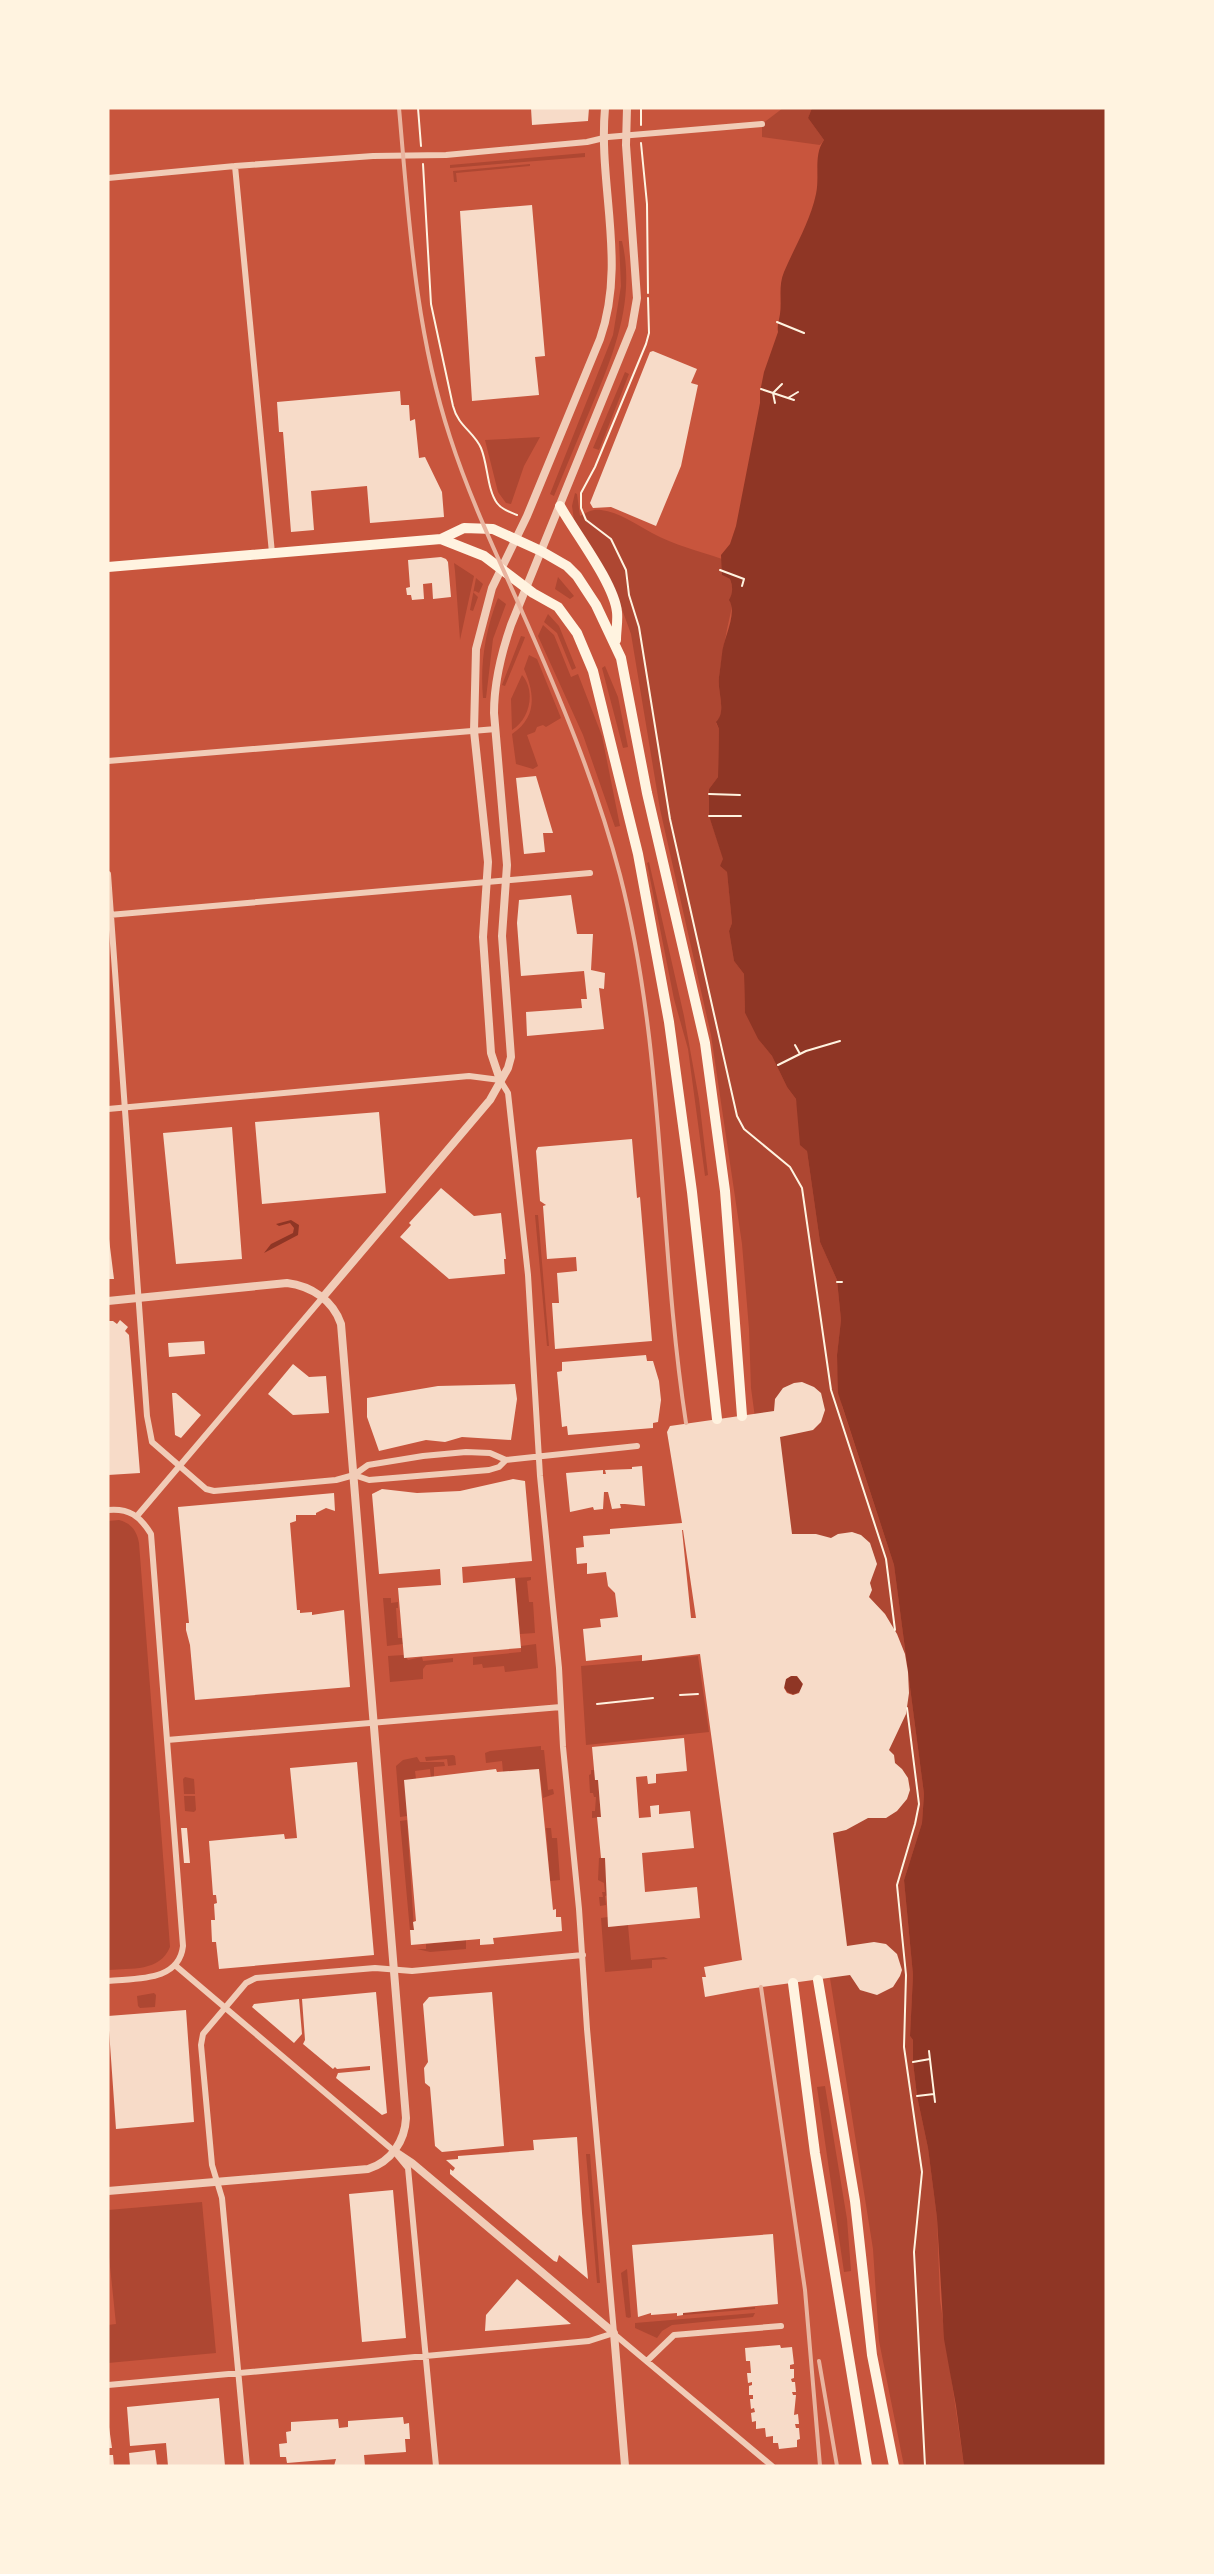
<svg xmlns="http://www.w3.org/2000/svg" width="1214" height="2574" viewBox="0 0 1214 2574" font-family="'Open Sans',sans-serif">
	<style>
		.green { fill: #ae4732 }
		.water { fill: #8f3625 }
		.building { fill: #f7dbc8; fill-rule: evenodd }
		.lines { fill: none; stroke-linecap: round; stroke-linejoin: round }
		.path { stroke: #fff3e0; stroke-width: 2 }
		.minor { stroke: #f1ccb7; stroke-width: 6 }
		.tertiary { stroke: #f1ccb7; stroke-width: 8 }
		.primary { stroke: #fff3e0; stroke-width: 10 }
		.rail { stroke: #e9b49f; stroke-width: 4 }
	</style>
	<rect width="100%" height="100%" fill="#c8553d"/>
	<!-- green -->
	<path class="green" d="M783,108H812L808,118L824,140L820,145L762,137V124Z
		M585,153V157L450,168V165Z
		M530,164V166L456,173L457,182H454L453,171Z
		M619,241H622C636,301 613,356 590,410C578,439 566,467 554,496L550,494L613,335L621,286Z
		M625,372L629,374L599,450L593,448Z
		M540,437L524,466L511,504L506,503L498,492L485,440Z
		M575,493L577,494L580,516C588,512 592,509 601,510C619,512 637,525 652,533C674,545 699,551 722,559V575L730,579C737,598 729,616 726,635C723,649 721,663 719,677C717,692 727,711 716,723L719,729L718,777L709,789V816L724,860L720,866L727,872L732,923L729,931L734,961L744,974L745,1013L758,1039L772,1056L787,1087L796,1099L804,1146L807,1151L820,1242L837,1280L841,1320L837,1355L838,1375L842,1406L894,1565L924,1794L922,1823L904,1880L913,1975L910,2036L913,2040V2062L917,2096L928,2148L937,2218L940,2300L964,2466H904L879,2341L873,2249L830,1978L751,1388L749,1329L742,1244L711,1035L660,809L631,634L615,590L574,520L572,506Z
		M454,563L474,576L460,640L455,571Z
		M558,577L574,596L570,599L555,589Z
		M476,578L483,584L479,593L475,591L473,592L478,597L473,611L470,610Z
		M498,598L506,604L493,639L486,698H483C480,664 485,631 498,598Z
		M548,614L559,626L576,668L572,670L557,633L544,622Z
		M543,625L554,635L571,677L578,674L602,736L620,826L615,827L583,735L538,636Z
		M521,636L525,637L524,640L505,686L502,685Z
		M529,655L537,659L561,718L546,727L543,725L537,727L535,732L527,735L538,766L533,769L516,764L512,734C537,717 535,694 524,669Z
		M605,666L618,697L628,747L623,748L602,668Z
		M522,675C536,691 530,719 512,730L511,699Z
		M649,862L684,1016L699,1099L708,1175L705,1176L688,1049L674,999L647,863Z
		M535,1215H538L549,1346H547Z
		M119,1520C131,1523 137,1531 139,1543L170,1947C160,1972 131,1968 108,1970V1521Z
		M531,1577V1580L527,1581L529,1602H533L535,1633L520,1634L515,1578Z
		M383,1598H391V1603L398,1602V1608H396L398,1638H402L403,1644L387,1646Z
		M536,1644L538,1668L505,1672L504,1666L483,1668L482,1664L473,1665V1657L521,1652V1646Z
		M404,1655L408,1660L422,1657L423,1661L453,1658V1662L426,1665L423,1669V1679L390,1682L388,1656Z
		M698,1656L709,1732L586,1745L581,1666Z
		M541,1746V1750H544L548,1790L553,1789L554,1794L543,1798L539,1769L503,1772L502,1761L486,1763L485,1753L490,1751Z
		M453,1755L455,1756L456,1765L448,1766L447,1759L426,1761L425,1757Z
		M417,1757L420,1762H444L445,1766L434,1767V1778H431L430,1769L415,1771L416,1779L407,1816L400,1817L396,1766L403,1760Z
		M591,1770H594L598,1780L601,1817L592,1818V1811H595L596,1797H594L593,1793H590L589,1775L591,1774Z
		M185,1777L194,1779L195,1794H184L183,1779Z
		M184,1796H195L196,1810L194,1812L185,1811Z
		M407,1820L414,1930H410L411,1942L400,1821Z
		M546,1828H551L552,1838H557L560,1880L550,1881Z
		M599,1858H605L608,1895L605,1896L606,1905L600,1906L599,1897H603L602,1892H605L604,1883L598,1880Z
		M608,1917L609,1927L628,1925L631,1960L664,1957L668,1959L652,1960V1968L605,1972L601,1918Z
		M466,1940V1949L430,1952L417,1949H426V1944Z
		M154,1993L156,1995L155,2007L140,2008L138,2006L137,1996Z
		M825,2086L847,2219L851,2271L844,2272L817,2087Z
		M586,2154H590L600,2283H597Z
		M202,2202L216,2353L108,2363V2325L116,2324L108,2247V2210Z
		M627,2269L631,2317L629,2318L626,2317L621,2273Z
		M755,2307V2309L683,2315V2313Z
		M755,2313L753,2317L672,2325L662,2331L657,2338L635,2328V2323Z"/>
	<!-- water -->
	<path class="water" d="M812,108H1106V2466H964L956,2406L944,2339L937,2218L928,2148L917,2096L913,2062V2040L910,2036L913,1975L904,1880L922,1823L924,1794L894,1565L838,1393L837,1355L841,1320L837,1280L820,1242L807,1151L800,1145L796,1099L787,1087L772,1056L758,1039L745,1013L744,974L734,961L729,931L732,923L727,872L720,866L723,859L709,816V789L718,777L719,729L716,722C727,711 717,692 719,677C720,669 721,662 722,654C723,639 738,613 729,600C733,593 733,587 730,579L722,575L721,555L730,544L736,526L760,403V392L764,372L778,332C777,324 779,321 780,314C782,300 778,286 784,272C795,246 810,222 816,194C820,176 813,155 824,140L808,118Z
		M291,1220L299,1225L298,1235L264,1253L271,1244L293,1233L294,1228L290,1223L279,1226L276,1224Z
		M784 1685a9 9 0 1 1 18 0a9 9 0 1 1-18 0Z"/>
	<!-- building -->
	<path class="building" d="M531,108H589L588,121L532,125Z
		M532,205L545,356L535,357L539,395L472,401L460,211Z
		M653,351L697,369L691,383L698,385L681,466L656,526L611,507L593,508L590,503L650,352Z
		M400,391L401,405H409L410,421L415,419L419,458L425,457L442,492L444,517L370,523L367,486L311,491L314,530L291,532L283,432H279L277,402Z
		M441,557L446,559L448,562L451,597L433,599L432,583L423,584L424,599L412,600L411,595H407L406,588L410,587L408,560Z
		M536,776L553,833H543L545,852L524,854L516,778Z
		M571,895L577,934H593L591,970L605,973L604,989L599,988L604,1029L527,1036L526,1012L582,1008L581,999H587L584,971L521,976L517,923L519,900Z
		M379,1112L386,1193L262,1204L255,1122Z
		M232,1127L242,1259L176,1264L163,1133Z
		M632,1139L637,1198L640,1197L652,1341L555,1349L552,1303H559L557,1273L577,1271L576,1257L547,1259L543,1206L546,1205L540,1201L536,1151L538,1147Z
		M441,1188L474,1216L501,1213L506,1259H504L505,1274L449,1279L400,1237L411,1225L409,1223Z
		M108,1231L114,1279H108Z
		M120,1320L128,1327L125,1331L129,1335L140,1473L108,1475V1321H113L117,1324Z
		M204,1341L205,1354L169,1357L168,1343Z
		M646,1355L647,1361H653L659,1381L661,1400L658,1422L653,1423V1428L568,1435L567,1426L562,1427L557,1372L562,1371V1362Z
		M293,1364L309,1377L326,1376L329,1413L293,1415L268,1394Z
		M802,1382L814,1387L821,1393L825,1410L821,1422L813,1430L780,1437L792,1534H816L831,1538L838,1534L852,1532L861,1535L870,1543L877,1564L870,1583L872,1590L869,1597L885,1614L897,1634L905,1654L908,1672L909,1693L906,1714L889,1750L894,1755L895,1763L902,1769L908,1778L910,1790L907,1799L897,1811L886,1818H868L846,1830L833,1833L847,1946L874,1942L886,1944L897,1954L902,1970L900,1976L893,1987L877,1995L860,1990L850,1975L748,1989L705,1997L702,1977H706L704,1967L742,1960L700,1654L642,1661V1655L586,1661L583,1629L601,1627L600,1619L618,1617L615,1593L608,1586L606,1572L587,1574V1563L577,1564L576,1548L584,1547L583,1536L610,1534V1529L682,1523L667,1432L670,1426L774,1411L775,1399L783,1388L794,1383ZM682,1530H683L696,1618H691ZM791,1676H797L803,1684L799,1693L793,1695L787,1693L784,1688L786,1679Z
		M515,1384L517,1399L511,1440L462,1437L445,1442L426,1440L379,1451L367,1417V1398L438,1386Z
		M172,1393H176L201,1415L181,1438L175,1435Z
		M642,1466L645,1506L625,1504H620L621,1508L612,1509L608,1492H604L603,1509L594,1510L593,1507L570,1512L566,1473L603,1470V1474H606L605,1470L632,1469V1467Z
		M513,1479L525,1481L532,1561L462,1567L463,1583L515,1578L521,1648L404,1658L398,1588L441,1585L440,1569L379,1574L372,1494L382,1489L417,1493L460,1491Z
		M334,1493L335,1511L326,1508L316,1513V1515H296V1521L290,1523L297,1610H300V1613L312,1612V1615L344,1610L350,1687L195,1700L190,1645L186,1630V1623H189L178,1507Z
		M684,1738L687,1771L656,1774V1783L648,1784L647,1776L636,1777L639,1818L651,1817L650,1806L659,1805V1814L690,1811L694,1848L642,1853L645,1892L697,1887L700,1918L608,1927L605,1858H601L597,1817H601L598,1780H595L592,1747Z
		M357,1762L374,1955L219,1969L216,1942H212L211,1920H215L214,1904L217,1903L216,1895H213L209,1841L284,1834L285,1839L297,1838L290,1768Z
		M496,1769L497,1772L539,1769L553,1910L556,1909V1917H561L562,1931L493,1938L494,1944L480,1945V1939L411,1945L410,1930H414L413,1922L416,1921L404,1780Z
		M181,1828H187L190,1863H184Z
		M376,1992L387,2113L382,2115L336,2078L338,2073L370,2070V2066L337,2069L335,2067L333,2069L303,2044L305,2040L302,1999Z
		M492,1992L504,2146L442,2152L435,2146L430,2087L425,2083L424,2068L428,2062L423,2004L429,1997Z
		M299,1999L302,2034L294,2043L252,2007L254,2004Z
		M186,2010L194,2122L116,2129L108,2016Z
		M577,2137L582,2213L588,2279L559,2255L557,2262L554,2261L450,2174V2169L453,2171L455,2168L446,2160L458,2159V2156L534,2150L533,2140Z
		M393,2190L406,2338L362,2342L349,2194Z
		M773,2234L778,2304L683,2313V2315L677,2316V2313L651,2315V2313L638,2317L632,2245Z
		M517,2279L571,2324L485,2331L486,2315Z
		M780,2345L781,2348L792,2347L794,2364L790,2365V2369H794V2378L791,2379L792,2382H795L796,2392H792L793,2395H796L794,2415L798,2414L799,2424H795L796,2428H799L800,2439L797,2440V2447L779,2449L778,2443H773V2436L766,2437L765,2428L756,2429V2421L752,2422L751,2413L755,2412L754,2408L751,2409L750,2399H753V2395H749V2386L752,2385V2382L748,2383L747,2373H751L750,2361H746L745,2348Z
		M219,2398L225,2466H168L166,2443L130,2446L127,2407Z
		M403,2417L404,2424L409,2423L410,2439H405L406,2452L364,2455L365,2466H334L336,2459L287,2463L286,2457H280L279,2444L287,2443L286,2432L291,2431V2422L338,2419L339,2428L348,2427V2421Z
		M108,2420L112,2448H108Z
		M155,2450L157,2466H130L129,2453Z
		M108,2455H113L114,2466H108Z"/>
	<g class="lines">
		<!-- path -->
		<path class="path" d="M418,108L421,146
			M641,108V125
			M641,143L647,204L648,293
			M423,164L431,304L453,406C458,426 474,432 481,448C488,465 487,489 497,503C502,510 510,512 517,515
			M648,298L649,333L646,344L595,467L581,493V508L586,520L611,539L626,570L629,595L639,627L670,819L737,1116L744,1129L790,1167L802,1188L831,1390L886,1559L895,1630
			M777,322L804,333
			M761,389L794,400
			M788,398L798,392
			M775,403L773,393L782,384
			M720,570L744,579L742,586
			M709,794L740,795
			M709,816H741
			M795,1045L800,1054
			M778,1065L806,1051L840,1041
			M837,1282H842
			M680,1695L698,1694
			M597,1704L653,1698
			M907,1708L919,1804L915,1824L897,1885L906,1975L904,2047L922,2172L914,2252L925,2466
			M929,2051L935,2102
			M913,2062L930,2059
			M917,2096L934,2094"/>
		<!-- minor -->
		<path class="minor" d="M235,166L272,553
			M108,178L235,166L373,156L446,155L587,142L608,137L762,124
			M108,761L496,729
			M108,874L147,1416L152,1442L206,1489L214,1491L336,1480L354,1475L368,1465L423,1456L466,1452L490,1453L506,1460L637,1446
			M109,915L590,873
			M108,1109L469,1076L500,1080L508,1093L528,1275L540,1476L559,1668L563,1747L579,1909L587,2029L614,2333
			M354,1475L369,1480L489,1470L499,1467L506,1460
			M108,1510C129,1508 140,1516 151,1534L183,1946C179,1982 136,1978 108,1981
			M137,1516L323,1297
			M167,1740L561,1707
			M176,1966L394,2151L408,2168L436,2466
			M614,2334L772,2466
			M647,2361L674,2335L781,2326
			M108,2385L589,2341L614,2333
			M247,2466L222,2198L212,2165L201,2045L203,2034L246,1983L256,1978L375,1968L412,1971L583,1955"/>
		<!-- tertiary -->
		<path class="tertiary" d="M500,1080L491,1053L483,937L488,862L474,731L476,649L492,588L527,516L600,339C627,262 598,186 605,108
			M323,1297L490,1100L508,1068L511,1057L502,936L507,865L494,713C494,682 501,654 511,625L632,327L637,298L626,145L627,108
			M108,1301L287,1283C311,1286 333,1300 341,1324L406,2118C405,2141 391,2162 368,2169L108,2191
			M394,2151L412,2163L614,2333L625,2466"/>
		<!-- primary -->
		<path class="primary" d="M560,506C575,533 614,583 617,612C618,621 616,631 616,640
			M441,539L484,556L533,593L558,607L577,633L593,671L638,854L669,1022L692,1192L717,1419
			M108,567L441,539L464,528L493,529L541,551L567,566L577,576L596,605L621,658L647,793L705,1043L725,1191L742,1416
			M818,1980L855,2201L872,2355L894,2466
			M793,1983L815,2153L867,2466"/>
		<!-- rail -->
		<path class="rail" d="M399,108C409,220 415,330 450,437C469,496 495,551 520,607C559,695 596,783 620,875C666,1055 658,1241 686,1423
			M761,1987L805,2290L820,2466
			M819,2361L837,2466"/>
	</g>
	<!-- border -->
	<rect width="1214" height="2574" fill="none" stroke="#fff3e0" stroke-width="219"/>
</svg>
